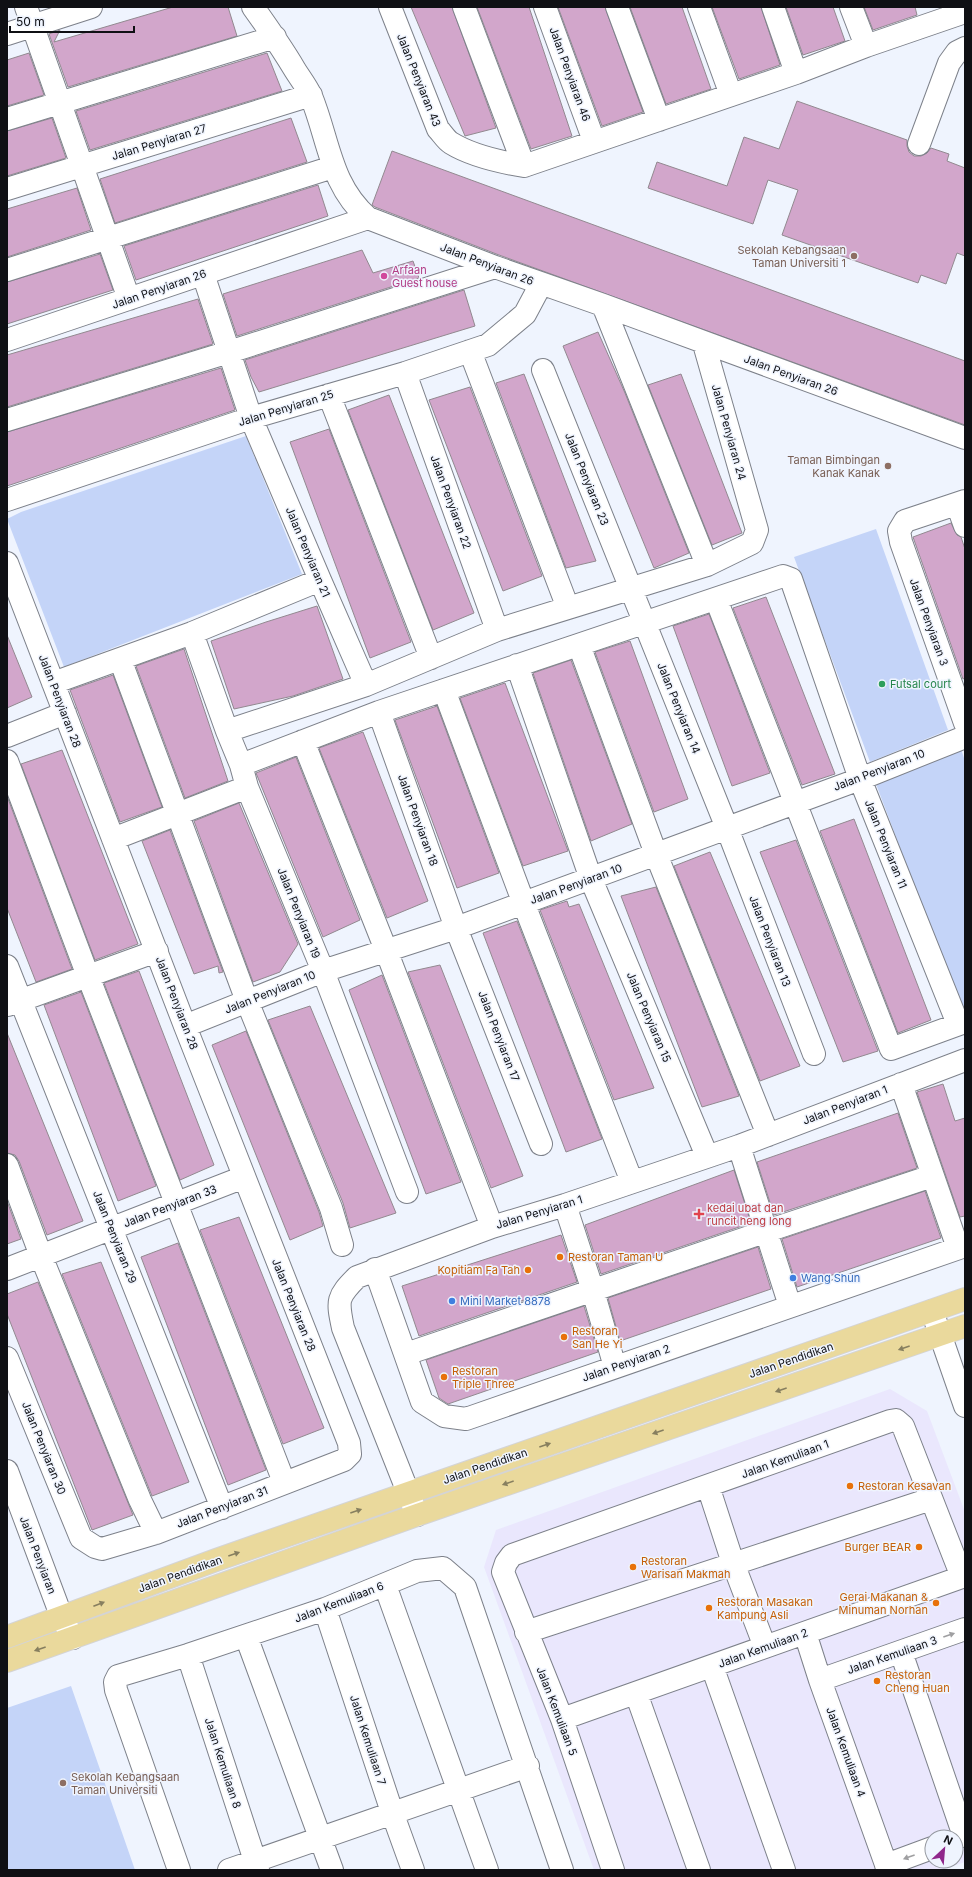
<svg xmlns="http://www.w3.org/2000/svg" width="972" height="1877" viewBox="0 0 972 1877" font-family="Inter,sans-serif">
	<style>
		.commercial { fill: #eae7fd; fill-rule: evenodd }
		.green { fill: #c4d4f8 }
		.building { fill: #d2a6cb; stroke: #928990 }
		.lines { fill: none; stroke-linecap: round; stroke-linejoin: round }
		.minor-casing { stroke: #7d818a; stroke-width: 24 }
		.major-casing { stroke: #d4d4d5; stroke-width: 24 }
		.minor { stroke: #fff; stroke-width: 22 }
		.major { stroke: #ead99c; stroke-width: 22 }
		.oneway { fill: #877f5f }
		.oneway2 { fill: #9f9fa1 }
		.education-dot { fill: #8d6e63; stroke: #eff4fe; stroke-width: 1.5 }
		.hotel-dot { fill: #d1479c; stroke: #eff4fe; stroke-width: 1.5 }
		.leisure-dot { fill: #2e9e5b; stroke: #eff4fe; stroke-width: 1.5 }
		.health-dot { fill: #e0444e; stroke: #eff4fe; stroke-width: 1.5 }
		.food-dot { fill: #e8710a; stroke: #eff4fe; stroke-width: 1.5 }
		.shop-dot { fill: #3f7fe0; stroke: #eff4fe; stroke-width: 1.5 }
		.labels { text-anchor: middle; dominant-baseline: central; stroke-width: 3; stroke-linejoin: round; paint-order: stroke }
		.street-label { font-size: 11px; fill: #0f1014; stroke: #eff4fe }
		.education-label { font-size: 11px; fill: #785e54; stroke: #eff4fe; text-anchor: end }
		.hotel-label { font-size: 11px; fill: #b23c85; stroke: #eff4fe; text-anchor: start }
		.leisure-label { font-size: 11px; fill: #27864d; stroke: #eff4fe; text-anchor: start }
		.health-label { font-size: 11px; fill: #be3a42; stroke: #eff4fe; text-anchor: start }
		.food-label { font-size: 11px; fill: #c56008; stroke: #eff4fe; text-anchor: start }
		.shop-label { font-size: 11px; fill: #366cbe; stroke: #eff4fe; text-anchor: start }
	</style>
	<rect width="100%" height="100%" fill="#eff4fe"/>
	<!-- commercial -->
	<path class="commercial" d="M890,1389L927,1411L965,1512V1862L941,1870H594L484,1567L496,1530ZM932,1837H956V1861H932Z"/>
	<!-- green -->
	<path class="green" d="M246,436L302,574L64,667L7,519L21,512Z
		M876,529L948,730L870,762L794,557Z
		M961,749L965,761V1012H962L876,784Z
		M71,1686L135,1870H7V1708Z"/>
	<!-- building -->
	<path class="building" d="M173,7H228L237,36L68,87L49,34L60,30L54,42Z
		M411,7H452L496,128L465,136Z
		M477,7H529L572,136L531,149Z
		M558,7H605L643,112L602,126Z
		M630,7H682L711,89L666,104Z
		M712,7H761L780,65L739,79Z
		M786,7H833L845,41L803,55Z
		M864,7H915L917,15L873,30Z
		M29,53L44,95L7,106V60Z
		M267,53L282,91L90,150L76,111Z
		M797,101L907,140V146L909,152L914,156H921L927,153L931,148L949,154L947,161L965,168V256L957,253L946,284L921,275L918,283L782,235L798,190L768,180L753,224L648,188L657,162L727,186L744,137L779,149Z
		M52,118L66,158L7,176V131Z
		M291,118L307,162L115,223L100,179Z
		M392,151L965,361V425L499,255L375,207L372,205Z
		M318,185L328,216L136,280L124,246Z
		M77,188L91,230L7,257V209Z
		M362,250L373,273L413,261L419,278L237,336L223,294Z
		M100,254L113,290L7,324V282Z
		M464,290L475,326L259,392L251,377L245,360Z
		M198,299L213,344L7,407V355Z
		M598,332L625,393L689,553L654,568L563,346Z
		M221,368L235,410L7,486V432Z
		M524,374L596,561L566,568L496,383Z
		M681,374L742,533L712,545L648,385Z
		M470,387L542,576L503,591L429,400Z
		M389,395L474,613L433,630L348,410Z
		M329,429L411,642L370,658L290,442Z
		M951,523L957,535L961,537L965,549V678L963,679L913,537Z
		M766,597L835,774L802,785L733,608Z
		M317,606L343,679L293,696L234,709L211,641L266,622Z
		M709,614L770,773L732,786L673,626Z
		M7,635L32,697L7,708Z
		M630,641L688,799L654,812L595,652Z
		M184,649L228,781L185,798L136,666Z
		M571,660L632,824L591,841L533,673Z
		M113,675L162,807L120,822L70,690Z
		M505,683L568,851L523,866L460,698Z
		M437,706L499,873L457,888L395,720Z
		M363,732L428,901L387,918L319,748Z
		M62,750L138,944L95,960L21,764Z
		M296,757L360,920L323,937L256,773Z
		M7,796L72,969L36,982L7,908Z
		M239,803L298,944L280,972L253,982L194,821Z
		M854,819L931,1020L898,1033L820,831Z
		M170,830L223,972L219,973L218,966L194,974L142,841Z
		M796,840L878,1051L843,1062L760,852Z
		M710,852L800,1066L760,1081L674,866Z
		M656,887L739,1096L702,1107L621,896Z
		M567,901L569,907L579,904L654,1088L614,1100L540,910Z
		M517,921L602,1139L566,1152L483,933Z
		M440,965L523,1176L491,1188L408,972Z
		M139,971L214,1165L180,1180L104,983Z
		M382,975L461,1182L426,1194L349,990Z
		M81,992L156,1186L118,1201L44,1005Z
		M310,1006L396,1213L350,1228L343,1203L268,1020Z
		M246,1031L319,1212L323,1226L290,1240L212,1045Z
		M7,1033L83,1221L47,1235L19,1161L15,1155L7,1153Z
		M943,1084L955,1121L965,1118V1216L960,1217L917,1092Z
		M898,1113L917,1168L774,1215L757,1162Z
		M734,1170L751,1223L601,1274L585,1225Z
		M925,1191L941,1238L797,1287L782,1239Z
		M7,1201L21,1239L7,1244Z
		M239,1217L324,1428L283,1444L200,1230Z
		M561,1235L577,1282L419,1336L402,1286Z
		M178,1243L266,1470L228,1485L141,1257Z
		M758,1247L771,1289L620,1341L608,1298Z
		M101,1262L189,1482L152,1496L62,1274Z
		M38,1282L133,1515L92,1530L7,1314V1294Z
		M584,1306L598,1352L448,1404L439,1398L426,1360Z"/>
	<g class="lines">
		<defs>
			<path id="minor" d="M26,7L129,299
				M253,7C268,28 282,48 295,70C300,78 307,87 311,96C329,140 330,185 368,218
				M390,7L438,129C442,133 446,140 451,143C472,156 500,162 524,166L796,73L866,46L965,12
				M464,7L524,166
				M545,7L594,141
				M617,7L659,120
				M699,7L731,95
				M773,7L796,73
				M851,7L866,46
				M7,34L91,7
				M7,119L275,37
				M919,144L949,63L957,52L965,48
				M7,189L311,95
				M7,270L333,167
				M203,274L251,418L320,580L366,685
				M603,305L707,565
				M7,340L368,218L495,267L603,305L965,438
				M470,351L568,608
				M543,370L727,828L814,1054
				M405,373L497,630
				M329,395L431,658
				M7,420L229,352L495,267
				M7,500L251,418L405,373L488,345L525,314L541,284
				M965,501L905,521L899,531L901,542L965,723
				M957,504L965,526
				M7,563L185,1026L349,1443L350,1454L344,1460L156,1533L102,1549L95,1547L81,1538L7,1358
				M716,599L891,1049L965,1022
				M192,633L227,731L241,765L247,787L323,971L407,1192
				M579,645L656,854L768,1135
				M120,659L247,1001L331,1208L342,1245
				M517,665L591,879L707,1156
				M53,683L192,633L320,580
				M444,690L527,912L632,1182
				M379,712L456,928L541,1144
				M227,731L366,685L497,630L707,565L752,543L757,530L704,344
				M7,736L65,713
				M303,741L386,950L492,1227
				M7,761L88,976L284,1482
				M241,765L379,712L783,576L791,579L860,779L958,1024
				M113,839L247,787
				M7,966L222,1508
				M8,1005L157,951
				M185,1026L323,971L456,928L860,779L965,737
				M901,1084L958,1248
				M739,1146L790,1306
				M7,1165L41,1256L140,1500L156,1533
				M565,1205L593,1291L615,1367
				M7,1269L244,1177
				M375,1269L422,1402L444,1416L466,1419L965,1246
				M932,1311L965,1406
				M406,1354L767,1231L932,1176
				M7,1471L62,1618L73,1638
				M708,1486L733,1563L765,1647
				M417,1515L343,1328C337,1300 337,1297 357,1277L492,1227L565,1205L739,1146L965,1060
				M385,1585L487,1870
				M325,1609L392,1812L413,1870
				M526,1632L931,1499
				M805,1633L820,1680L888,1870
				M246,1636L332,1870
				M901,1652L964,1836
				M188,1655L258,1870
				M712,1666L784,1870
				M820,1680L965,1629
				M636,1693L699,1870
				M562,1719L965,1576
				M886,1865L932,1848
				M179,1870L116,1690L115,1682L118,1676L188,1655L325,1609L417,1571L443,1568L465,1587L562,1870
				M229,1870L528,1766
				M613,1870L562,1719L503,1572L506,1563L512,1555L890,1421L896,1420L903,1426L962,1577"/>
			<path id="major" d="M7,1637L216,1560L965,1299
				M7,1661L417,1515L965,1326"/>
		</defs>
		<!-- minor casing -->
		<use href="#minor" class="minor-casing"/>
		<!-- major casing -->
		<use href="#major" class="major-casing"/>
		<!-- minor -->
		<use href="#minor" class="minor"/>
		<!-- major -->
		<use href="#major" class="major"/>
	</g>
	<!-- one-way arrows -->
	<defs><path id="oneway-solid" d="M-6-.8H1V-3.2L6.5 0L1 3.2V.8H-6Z"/></defs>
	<g class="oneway">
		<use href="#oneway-solid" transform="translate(904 1348) rotate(161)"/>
		<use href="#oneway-solid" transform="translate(781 1390) rotate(161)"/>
		<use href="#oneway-solid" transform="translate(658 1432) rotate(161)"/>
		<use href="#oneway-solid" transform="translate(545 1445) rotate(-19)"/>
		<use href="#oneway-solid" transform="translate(508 1483) rotate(161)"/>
		<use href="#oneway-solid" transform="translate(356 1511) rotate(-19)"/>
		<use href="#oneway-solid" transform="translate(234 1554) rotate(-19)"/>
		<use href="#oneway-solid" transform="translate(99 1604) rotate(-21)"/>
		<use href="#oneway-solid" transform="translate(40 1649) rotate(161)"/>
	</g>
	<g class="oneway2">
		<use href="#oneway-solid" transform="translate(949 1635) rotate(-19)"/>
		<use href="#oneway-solid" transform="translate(909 1857) rotate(160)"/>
	</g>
	<!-- markers -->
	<g class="education-dot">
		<circle cx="854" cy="256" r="4"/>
		<circle cx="888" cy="466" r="4"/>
		<circle cx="63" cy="1783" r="4"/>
	</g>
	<circle class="hotel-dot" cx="384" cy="276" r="4"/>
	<circle class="leisure-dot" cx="882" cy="684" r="4"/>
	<path class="health-dot" d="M697 1208h4v4h4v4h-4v4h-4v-4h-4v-4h4z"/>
	<g class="food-dot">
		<circle cx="560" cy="1257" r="4"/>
		<circle cx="528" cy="1270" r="4"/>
		<circle cx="564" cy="1337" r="4"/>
		<circle cx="444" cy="1377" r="4"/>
		<circle cx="850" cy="1486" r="4"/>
		<circle cx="919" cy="1547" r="4"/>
		<circle cx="633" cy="1567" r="4"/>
		<circle cx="936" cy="1603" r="4"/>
		<circle cx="709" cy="1608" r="4"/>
		<circle cx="877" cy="1681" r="4"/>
	</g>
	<g class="shop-dot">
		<circle cx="793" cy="1278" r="4"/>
		<circle cx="452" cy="1301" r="4"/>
	</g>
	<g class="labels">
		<!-- street labels -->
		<g class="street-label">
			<text transform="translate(570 74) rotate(70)">Jalan Penyiaran 46</text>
			<text transform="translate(419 80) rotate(68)">Jalan Penyiaran 43</text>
			<text transform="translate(159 142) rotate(-17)">Jalan Penyiaran 27</text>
			<text transform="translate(487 264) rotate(21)">Jalan Penyiaran 26</text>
			<text transform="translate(159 289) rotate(-19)">Jalan Penyiaran 26</text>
			<text transform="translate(791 375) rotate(20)">Jalan Penyiaran 26</text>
			<text transform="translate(286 408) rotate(-17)">Jalan Penyiaran 25</text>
			<text transform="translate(729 432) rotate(74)">Jalan Penyiaran 24</text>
			<text transform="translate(587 479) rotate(68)">Jalan Penyiaran 23</text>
			<text transform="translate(451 502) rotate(70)">Jalan Penyiaran 22</text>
			<text transform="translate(308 552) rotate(67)">Jalan Penyiaran 21</text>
			<text transform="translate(929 622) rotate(70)">Jalan Penyiaran 3</text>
			<text transform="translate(60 701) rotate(69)">Jalan Penyiaran 28</text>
			<text transform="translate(679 708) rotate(68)">Jalan Penyiaran 14</text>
			<text transform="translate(879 770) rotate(-21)">Jalan Penyiaran 10</text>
			<text transform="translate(418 820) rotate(70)">Jalan Penyiaran 18</text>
			<text transform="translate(886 844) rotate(68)">Jalan Penyiaran 11</text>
			<text transform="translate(576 884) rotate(-20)">Jalan Penyiaran 10</text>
			<text transform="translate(299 913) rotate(68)">Jalan Penyiaran 19</text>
			<text transform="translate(770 941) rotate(69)">Jalan Penyiaran 13</text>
			<text transform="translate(270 992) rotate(-22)">Jalan Penyiaran 10</text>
			<text transform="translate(177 1003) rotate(69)">Jalan Penyiaran 28</text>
			<text transform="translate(649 1017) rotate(67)">Jalan Penyiaran 15</text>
			<text transform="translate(499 1036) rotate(69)">Jalan Penyiaran 17</text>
			<text transform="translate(845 1105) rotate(-21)">Jalan Penyiaran 1</text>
			<text transform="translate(170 1206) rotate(-21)">Jalan Penyiaran 33</text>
			<text transform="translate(539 1212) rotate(-17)">Jalan Penyiaran 1</text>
			<text transform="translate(115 1237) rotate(68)">Jalan Penyiaran 29</text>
			<text transform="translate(294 1305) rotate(68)">Jalan Penyiaran 28</text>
			<text transform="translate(791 1360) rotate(-19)">Jalan Pendidikan</text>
			<text transform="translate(626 1363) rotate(-19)">Jalan Penyiaran 2</text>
			<text transform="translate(44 1448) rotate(68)">Jalan Penyiaran 30</text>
			<text transform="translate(785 1459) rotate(-20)">Jalan Kemuliaan 1</text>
			<text transform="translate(485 1466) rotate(-19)">Jalan Pendidikan</text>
			<text transform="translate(222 1507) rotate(-21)">Jalan Penyiaran 31</text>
			<text transform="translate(38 1555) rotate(69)">Jalan Penyiaran</text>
			<text transform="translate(180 1574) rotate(-20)">Jalan Pendidikan</text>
			<text transform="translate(339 1602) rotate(-21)">Jalan Kemuliaan 6</text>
			<text transform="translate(763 1648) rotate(-20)">Jalan Kemuliaan 2</text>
			<text transform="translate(892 1655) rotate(-19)">Jalan Kemuliaan 3</text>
			<text transform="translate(557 1711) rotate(69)">Jalan Kemuliaan 5</text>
			<text transform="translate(368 1740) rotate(72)">Jalan Kemuliaan 7</text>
			<text transform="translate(846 1752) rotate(70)">Jalan Kemuliaan 4</text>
			<text transform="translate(223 1763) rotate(72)">Jalan Kemuliaan 8</text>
		</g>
		<!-- education labels -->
		<g class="education-label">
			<text x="846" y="250">Sekolah Kebangsaan<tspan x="846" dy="13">Taman Universiti 1</tspan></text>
			<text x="880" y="460">Taman Bimbingan<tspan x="880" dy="13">Kanak Kanak</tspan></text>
			<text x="71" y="1777" text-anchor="start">Sekolah Kebangsaan<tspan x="71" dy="13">Taman Universiti</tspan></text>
		</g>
		<!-- hotel labels -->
		<g class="hotel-label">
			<text x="392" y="270">Arfaan<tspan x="392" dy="13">Guest house</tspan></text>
		</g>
		<!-- leisure labels -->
		<g class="leisure-label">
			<text x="890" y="684">Futsal court</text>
		</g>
		<!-- health labels -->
		<g class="health-label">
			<text x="707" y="1208">kedai ubat dan<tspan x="707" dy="13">runcit heng long</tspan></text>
		</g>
		<!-- food labels -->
		<g class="food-label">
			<text x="568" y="1257">Restoran Taman U</text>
			<text x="520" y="1270" text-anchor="end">Kopitiam Fa Tah</text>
			<text x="572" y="1331">Restoran<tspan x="572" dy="13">San He Yi</tspan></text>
			<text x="452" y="1371">Restoran<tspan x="452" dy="13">Triple Three</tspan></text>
			<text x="858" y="1486">Restoran Kesavan</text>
			<text x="911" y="1547" text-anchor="end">Burger BEAR</text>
			<text x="641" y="1561">Restoran<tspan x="641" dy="13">Warisan Makmah</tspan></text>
			<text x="928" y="1597" text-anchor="end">Gerai Makanan &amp;<tspan x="928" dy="13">Minuman Norhan</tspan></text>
			<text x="717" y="1602">Restoran Masakan<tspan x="717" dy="13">Kampung Asli</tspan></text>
			<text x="885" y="1675">Restoran<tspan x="885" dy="13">Cheng Huan</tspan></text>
		</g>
		<!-- shop labels -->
		<g class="shop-label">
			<text x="801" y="1278">Wang Shun</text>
			<text x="460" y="1301">Mini Market 8878</text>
		</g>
	</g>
	<!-- border -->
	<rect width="972" height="1877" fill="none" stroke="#0f1014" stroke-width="16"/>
	<!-- north arrow -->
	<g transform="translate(944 1849) rotate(26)"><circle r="19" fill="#eff4fe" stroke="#9599a0"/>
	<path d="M0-3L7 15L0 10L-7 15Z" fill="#90278b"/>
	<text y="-6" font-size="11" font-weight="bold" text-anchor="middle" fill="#0f1014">N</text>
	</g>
	<!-- scale -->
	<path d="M10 26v6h124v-6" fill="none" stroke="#0f1014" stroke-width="2"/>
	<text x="16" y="26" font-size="12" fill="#0f1014" stroke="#eff4fe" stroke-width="3" paint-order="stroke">50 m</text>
</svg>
